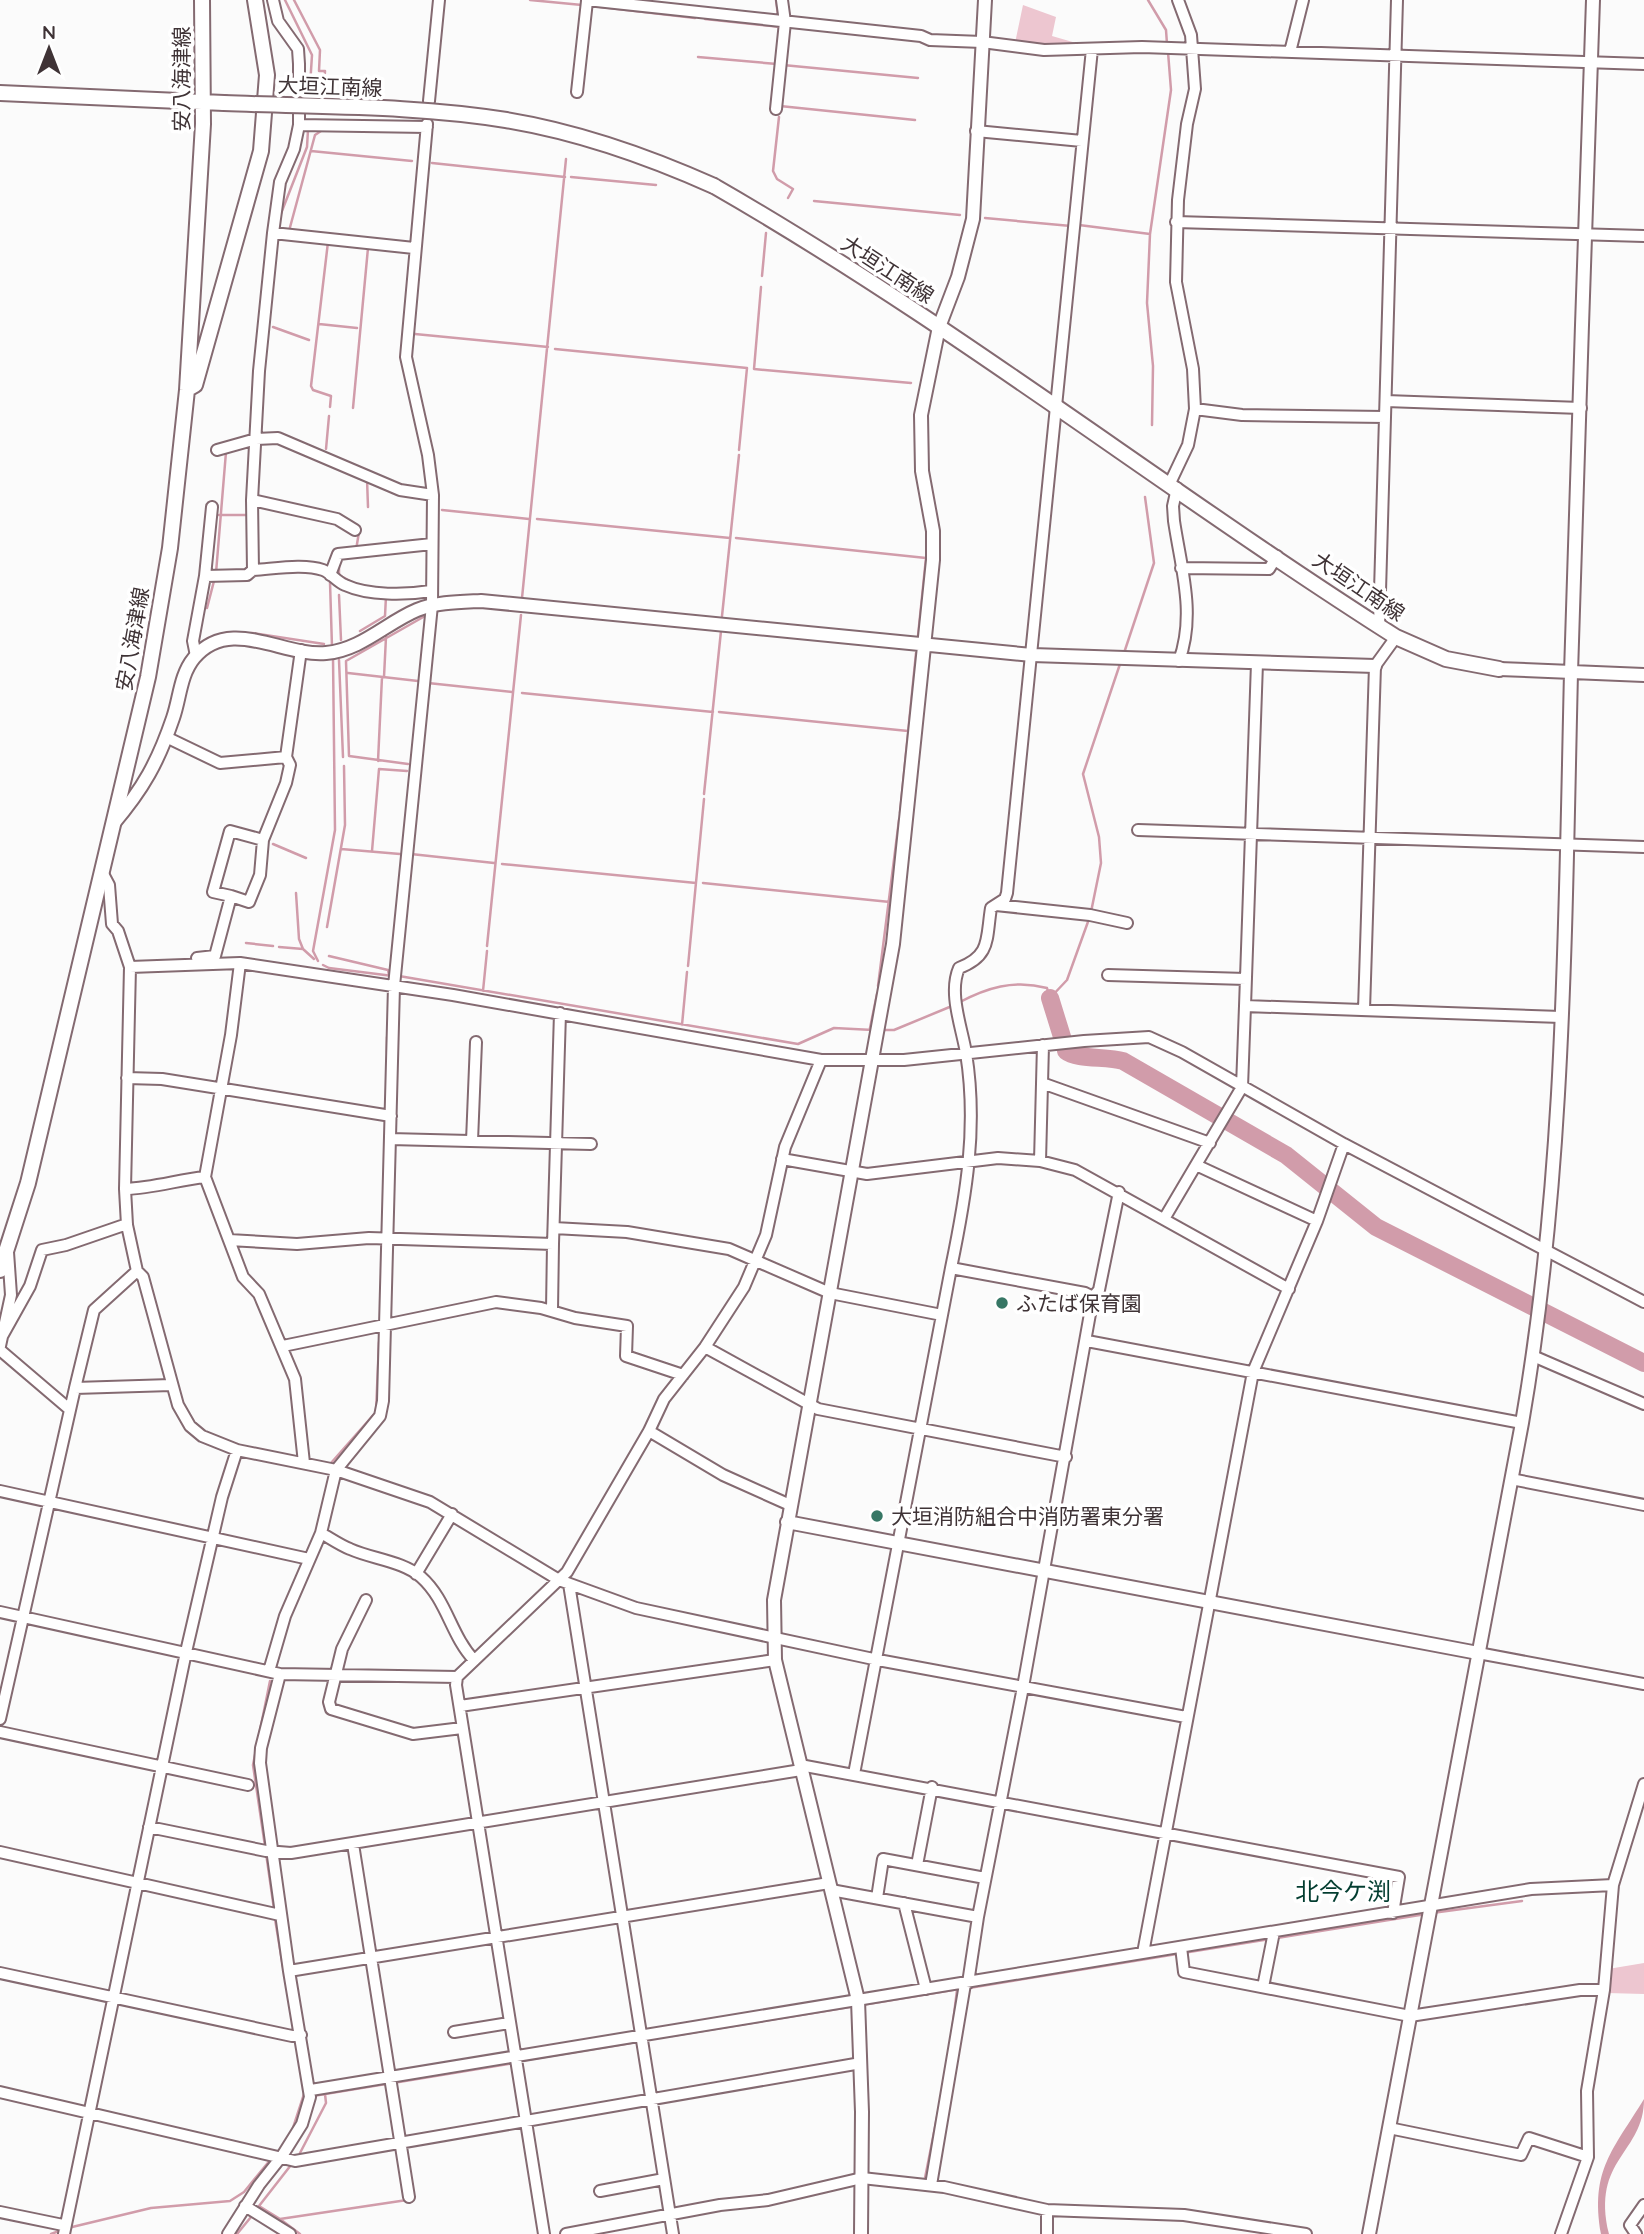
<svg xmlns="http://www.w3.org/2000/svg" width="1644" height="2234" viewBox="0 0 1644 2234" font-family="Quicksand,'Noto Sans JP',sans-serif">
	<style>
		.green { fill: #edc6d0 }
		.water { fill: #d19caa }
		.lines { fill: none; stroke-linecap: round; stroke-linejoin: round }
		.stream { stroke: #d19caa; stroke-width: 2.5 }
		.river { stroke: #d19caa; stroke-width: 18 }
		.minor-casing { stroke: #846a71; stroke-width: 14 }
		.tertiary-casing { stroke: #846a71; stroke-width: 16 }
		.secondary-casing { stroke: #846a71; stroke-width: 18 }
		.minor { stroke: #fff; stroke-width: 10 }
		.tertiary { stroke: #fff; stroke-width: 12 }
		.secondary { stroke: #fff; stroke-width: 14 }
		.secondary-bridge-casing { stroke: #846a71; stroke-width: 18; stroke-linecap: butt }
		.secondary-bridge { stroke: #fff; stroke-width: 14 }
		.poi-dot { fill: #377765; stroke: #fff; stroke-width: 2.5 }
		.labels { text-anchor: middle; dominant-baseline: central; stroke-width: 7; stroke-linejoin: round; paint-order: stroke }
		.street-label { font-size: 21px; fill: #3f3336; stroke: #fff }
		.poi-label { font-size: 21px; fill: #3f3336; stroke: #fff; text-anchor: start }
		.quarter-label { font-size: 24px; fill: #033d30; stroke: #fff }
	</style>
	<rect width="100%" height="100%" fill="#fbfbfb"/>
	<!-- green -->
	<path class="green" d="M1023,5L1056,17L1052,36L1083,45L1015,43Z
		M1644,1963V1994L1607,1993L1608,1969Z"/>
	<!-- water -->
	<path class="water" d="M1644,2099C1644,2154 1591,2158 1609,2234H1601C1590,2170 1613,2150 1644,2099Z"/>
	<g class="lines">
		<!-- stream -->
		<path class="stream" d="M285,0L312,55L309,102
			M294,0L320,50L319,71H325L323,100
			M530,0L582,5
			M776,0L778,15
			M1148,0L1166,30L1167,44
			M592,6L695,18
			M705,19L781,27
			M698,57L777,64
			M783,65L918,78
			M780,106L915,120
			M779,117L773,171L777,179L793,189L788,198
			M311,151L412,161
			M432,163L565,177
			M571,177L656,185
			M814,201L960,215
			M280,216L307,147L308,130
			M985,218L1071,226
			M1079,225L1150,234
			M289,231L315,135L321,131
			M328,242L311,386L313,390L331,396L330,407
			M762,276L766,233
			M761,287L754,369L911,383
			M319,324L357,328
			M273,327L309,340
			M415,334L548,347
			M555,349L747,368L739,450
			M353,408L368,248
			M1152,425L1153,366L1147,303L1150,234L1171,90L1168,52
			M326,449L329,416
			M367,479L368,507
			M442,510L529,519
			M219,515H246
			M537,519L730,538
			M736,538L926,558L918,636
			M356,550L359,532
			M339,564V575L354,583
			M216,573L226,452
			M330,582L332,647
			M339,595L341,640
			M522,598L566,159
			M207,608L214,581
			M722,616L739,455
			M360,631L385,616L386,596
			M220,635L252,633L324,644
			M1124,653L1154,563L1145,497
			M339,660L343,757
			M348,673L418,681
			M384,677L386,637
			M428,683L512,692
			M522,693L713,712
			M719,712L908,731
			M378,761L382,677
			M408,764L349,756L346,661L425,616
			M704,794L721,631
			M900,813L916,653
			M273,844L306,858
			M341,849L400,854
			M372,851L379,769L407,771
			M411,854L494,863
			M502,864L696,883
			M703,883L890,902
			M296,893L299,939L303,949
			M1091,912L1101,863L1099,837L1083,774L1120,664
			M327,927L345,825L344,766
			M246,943L273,946
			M487,946L521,615
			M279,947L303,949L314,959
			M329,956L388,970L389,975
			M318,961L313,951L335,830L333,657
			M323,965L329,968L393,976
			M688,966L704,799
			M399,976L798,1044L834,1028L873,1030
			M878,986L899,820
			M483,991L487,951
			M958,1003C986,988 1014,979 1047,988L1050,998L1067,980L1089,919
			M682,1025L687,972
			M870,1028L877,994
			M883,1030H894L952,1006
			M387,1052V1037
			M331,1463L376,1412L379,1342
			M265,1846L253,1765L270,1681
			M266,1853L274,1909
			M1432,1913L1522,1901
			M275,1919L283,1967
			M1277,1938L1426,1914
			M1183,1953L1270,1939
			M969,1988L1177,1954
			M862,2005L959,1989
			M952,2031L957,1990
			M672,2036L856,2006
			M520,2061L631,2043
			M393,2083L514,2063
			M313,2096L386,2084
			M293,2128L305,2091
			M300,2153L326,2103L325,2094
			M925,2178L939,2107
			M280,2219L259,2206L291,2165
			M68,2228L151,2208L230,2201L244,2192L271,2159
			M51,2234L62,2230
			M237,2234L251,2217
			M300,2234L280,2219L407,2200"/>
		<!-- river -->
		<path class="river" d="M1050,998L1063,1040
			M1066,1051C1077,1060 1107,1056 1123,1061L1286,1155L1376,1227L1644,1363"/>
		<defs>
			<path id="minor" d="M273,0L278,21L298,49L299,64V125L294,149L280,182L273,233
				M587,0L921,36L930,40L982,42L1044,50L1142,47L1644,64
				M1290,52L1303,0
				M577,92L587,1
				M429,101L439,0
				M776,109L785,22L782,0
				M427,124L406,357L428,455L433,495L432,605L394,986L383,1401L380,1416L336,1470L321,1533C330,1538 340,1545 350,1549C372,1559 403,1561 421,1577C447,1600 451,1636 474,1660
				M299,125L427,127
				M976,131L1082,141
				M1176,222L1644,236
				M1386,401L1581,408
				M1195,409L1242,415L1385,417
				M217,450L256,439L278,438L400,490L433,495
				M1170,483L1188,445L1195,409L1193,369L1176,282L1178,200L1187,124L1195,89L1191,35L1178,0
				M1177,488L1173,506L1174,521C1181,568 1196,614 1179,661
				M252,500L337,519L355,530
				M1181,568L1269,569L1277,556
				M253,570L252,500L259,371L273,233L414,248
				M330,575L338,554L432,544
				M205,576L247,575L253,570C273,569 304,563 323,570C331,573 337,582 345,585C369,596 406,595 431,591
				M1379,626L1397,0
				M196,656L193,641L205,576L212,507
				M1257,663L1245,1006L1561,1017
				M166,737L220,763L286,757
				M1138,830L1644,847
				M101,870L109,885L112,924L118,931L130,967L125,1189L127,1225L137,1271L143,1277L178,1405L190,1426L202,1436L237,1450L336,1470L430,1502L559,1580L636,1608L878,1660L1186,1717
				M231,896L249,902L260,875L263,840L286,783L290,765L286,757L301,650
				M996,905L1090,915L1127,923
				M197,958L215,956L231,896L213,892L230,831L263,840
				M130,967L240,963L453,995L821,1060H904L1084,1041L1149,1037L1182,1052L1344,1144L1644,1302
				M1108,975L1246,979
				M1364,1010L1375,666L1396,637
				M127,1078L162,1079L391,1116
				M1042,1083L1210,1143
				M390,1139L591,1144
				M472,1141L476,1042
				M782,1159L867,1174L998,1158L1040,1161L1075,1170L1289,1289
				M1040,1161L1043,1045
				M1196,1165L1317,1221
				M205,1177L231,1035L240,963
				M125,1189C153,1188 178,1180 205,1177L243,1277L259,1294L295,1379L304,1463
				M1164,1219L1242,1087L1245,1006
				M554,1228L627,1232L729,1249L830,1293L942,1315L951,1268L1085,1293L1093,1297
				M229,1240L297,1244L369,1238L553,1244L560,1013
				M951,1268C966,1196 978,1127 966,1053C962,1028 948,993 959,968C991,956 986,939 991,908L1005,899L1007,893L1092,49
				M552,1310L553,1244
				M1,1338L30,1286L42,1250L66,1245L127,1224
				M1087,1341L1522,1423
				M0,1346L11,1295L8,1252
				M283,1346L496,1302L541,1308L575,1318L627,1326L626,1356L683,1375
				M705,1347L818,1409L1066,1457
				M0,1350L68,1408
				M1533,1356L1644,1404
				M75,1388L94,1310L137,1271
				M649,1431L723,1475L790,1505
				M1511,1479L1644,1505
				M0,1491L309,1559
				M416,1574L452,1514
				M569,1584L673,2234
				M366,1600L342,1649L329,1702L331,1709L413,1734L462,1728
				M0,1612L280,1674L457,1677
				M1478,1653L1644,1684
				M269,1671L285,1616L321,1533
				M460,1706L775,1660
				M0,1719L75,1388L171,1385
				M0,1732L248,1785
				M800,1765L1399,1877L1393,1913
				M854,1774L942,1315
				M149,1827L266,1851L291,1853L801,1770
				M353,1844L409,2197
				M0,1852L280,1915
				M917,1865L932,1787
				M831,1890L978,1917
				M877,1898L883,1859L985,1878
				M904,1903L926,1989
				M1181,1947L1184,1972L1410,2016L1580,1990H1604
				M1143,1953L1253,1372L1317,1221L1344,1144
				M289,1971L829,1883
				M0,1973L292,2036L301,2035
				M968,1983L978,1917L1023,1687L1093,1297L1099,1290L1119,1192
				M1263,1987L1274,1932
				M454,2032L509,2023
				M311,2090L1531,1889L1613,1885
				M0,2092L295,2161L861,2063
				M1389,2128L1521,2155L1529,2138L1588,2157
				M931,2185L965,1984
				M600,2191L664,2179
				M245,2206L290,2234
				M1047,2210V2234
				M0,2212L63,2225
				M64,2234L186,1652L222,1497L237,1450
				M228,2234L259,2185L282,2156L302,2124L310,2097L289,1971L260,1763L261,1748L280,1674
				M544,2234L456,1685L457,1677L567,1572L649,1431L664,1399L705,1347L744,1287L766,1235L785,1147L821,1060
				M566,2234L720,2205L768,2200L862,2178L944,2187L1047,2210L1184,2215L1306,2234
				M1561,2234L1588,2157L1587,2091L1604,1990L1613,1885L1644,1784
				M1636,2234L1630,2225L1644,2205"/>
			<path id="tertiary" d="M1499,669L1644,675
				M113,824C143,789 158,762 173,718C180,698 180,675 194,658C230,615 283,657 326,653C361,650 386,623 417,610C437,602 460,602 481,601L1032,655L1375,666
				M787,1522L1478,1653
				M861,2234L862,2112L858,2000L775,1660L774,1600L893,944L933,560V531L922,471L921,415L939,327L958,277L973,219L985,0
				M1369,2234L1522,1423C1565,1176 1565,924 1571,673C1577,449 1586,224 1593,0"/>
			<path id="secondary" d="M0,93L224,103
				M714,186C951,322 1166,491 1396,637L1446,659L1499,669
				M188,389L195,385L261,151L267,75L255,0
				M0,1270L28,1183L148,677L170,548L187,390L203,124L202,0"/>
		</defs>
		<!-- minor casing -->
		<use href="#minor" class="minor-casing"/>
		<!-- tertiary casing -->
		<use href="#tertiary" class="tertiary-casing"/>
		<!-- secondary casing -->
		<use href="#secondary" class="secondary-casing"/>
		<!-- minor -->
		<use href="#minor" class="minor"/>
		<!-- tertiary -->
		<use href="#tertiary" class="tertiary"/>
		<!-- secondary -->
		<use href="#secondary" class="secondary"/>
		<defs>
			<path id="secondary-bridge" d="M224,103C318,107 414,105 506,120C579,132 647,156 714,186"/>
		</defs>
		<!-- secondary-bridge casing -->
		<use href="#secondary-bridge" class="secondary-bridge-casing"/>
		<!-- secondary-bridge -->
		<use href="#secondary-bridge" class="secondary-bridge"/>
	</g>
	<!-- markers -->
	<g class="poi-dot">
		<circle cx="1002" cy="1303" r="7"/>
		<circle cx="877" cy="1516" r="7"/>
	</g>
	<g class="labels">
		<!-- street labels -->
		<g class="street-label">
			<text transform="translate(181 79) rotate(-90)">安八海津線</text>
			<text transform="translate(330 86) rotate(2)">大垣江南線</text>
			<text transform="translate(888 269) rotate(33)">大垣江南線</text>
			<text transform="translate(1359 586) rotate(34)">大垣江南線</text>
			<text transform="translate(132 639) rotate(-80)">安八海津線</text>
		</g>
		<!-- poi labels -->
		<g class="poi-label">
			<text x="1016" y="1303">ふたば保育園</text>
			<text x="891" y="1516">大垣消防組合中消防署東分署</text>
		</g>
		<!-- quarter labels -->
		<g class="quarter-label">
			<text x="1343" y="1891">北今ケ渕</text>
		</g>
	</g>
	<!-- north arrow -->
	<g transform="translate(49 49)" stroke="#ffffff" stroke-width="5" paint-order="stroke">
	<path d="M0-5L12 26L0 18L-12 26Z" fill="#3f3336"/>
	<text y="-10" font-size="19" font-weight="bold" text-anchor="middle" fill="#3f3336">N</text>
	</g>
</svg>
